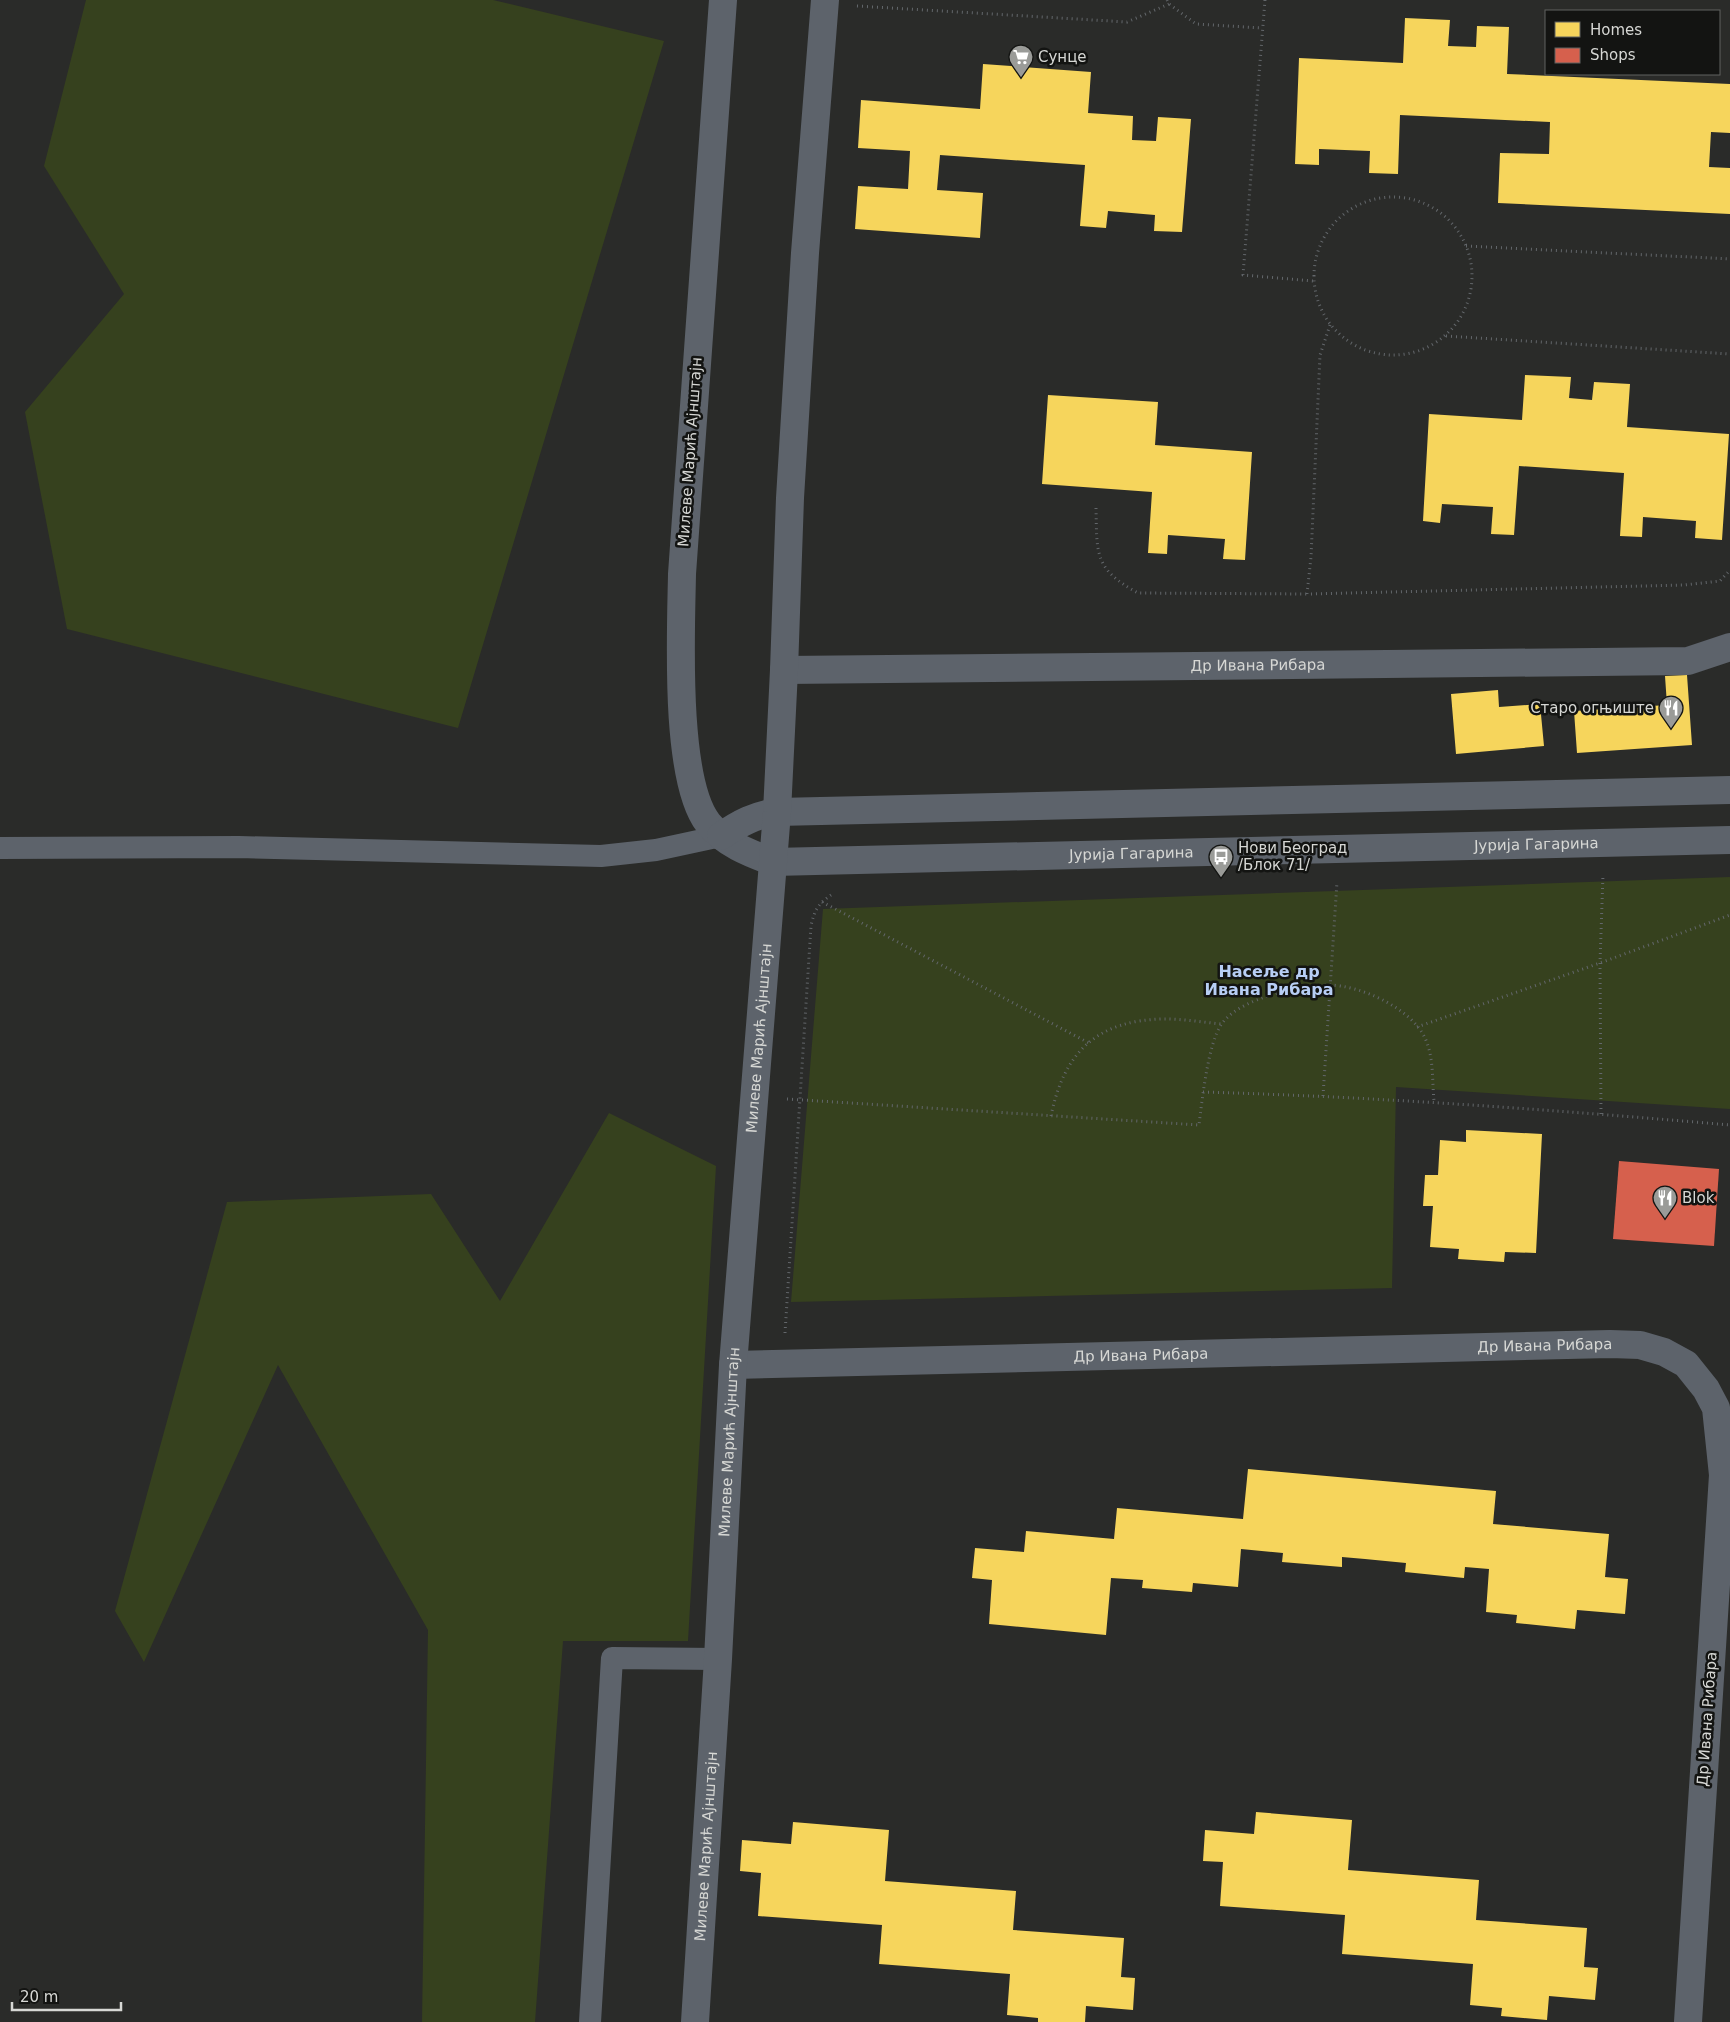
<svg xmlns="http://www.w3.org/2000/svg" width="1730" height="2022" viewBox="0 0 1730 2022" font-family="'DejaVu Sans',sans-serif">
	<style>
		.green { fill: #36411e }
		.homes { fill: #f6d55c }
		.shops { fill: #d6604d }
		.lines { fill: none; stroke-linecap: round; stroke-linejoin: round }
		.path { stroke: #63676b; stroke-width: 3; stroke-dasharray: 1 4; stroke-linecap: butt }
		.lane { stroke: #5d636b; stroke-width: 22 }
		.street { stroke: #5d636b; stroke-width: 28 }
		.labels { text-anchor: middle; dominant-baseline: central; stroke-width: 5; stroke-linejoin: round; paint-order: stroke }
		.poi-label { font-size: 15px; fill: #d6d7d4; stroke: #131412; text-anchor: start }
		.street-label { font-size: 15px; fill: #d6d7d4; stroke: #131412 }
		.neighbourhood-label { font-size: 16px; font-weight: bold; fill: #b7cef5; stroke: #131412 }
	</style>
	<rect width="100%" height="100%" fill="#2a2b29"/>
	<!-- green -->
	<path class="green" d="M86,0H493L664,41L458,728L67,629L25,412L124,294L44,166Z
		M1730,877V1109L1396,1087L1392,1288L791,1302L823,909Z
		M609,1113L716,1166L688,1641H563L535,2022H422L428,1630L278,1365L144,1662L115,1611L227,1202L431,1194L500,1301Z"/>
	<!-- homes -->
	<path class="homes" d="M1405,18L1450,20L1448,46L1476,47L1477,26L1509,27L1507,74L1730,84V133L1711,132L1709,167L1730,168V214L1498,203L1500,153L1549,154L1550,122L1400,115L1398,174L1369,173L1370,151L1319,149V165L1295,164L1299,58L1403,63Z
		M983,64L1091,72L1088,113L1133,116L1132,140L1156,141L1158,117L1191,119L1182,232L1154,231L1155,215L1108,211L1106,228L1080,226L1085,165L940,155L937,190L983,193L980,238L855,229L858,186L908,189L910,151L858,148L861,100L980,109Z
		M1525,375L1571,377L1569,398L1592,400L1594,382L1630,384L1627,427L1729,434L1722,540L1695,538L1696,521L1643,517L1642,537L1620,536L1624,473L1519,466L1514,535L1491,534L1493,507L1442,504L1440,523L1423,521L1429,414L1522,420Z
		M1048,395L1158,402L1155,445L1252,452L1245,560L1223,559L1225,539L1168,535L1167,554L1148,553L1152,492L1042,484Z
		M1687,675L1692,745L1577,753L1574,711L1667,705L1665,676Z
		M1498,690L1499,707L1540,704L1544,746L1456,754L1451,694Z
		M1466,1130L1542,1134L1536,1253L1505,1252L1504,1262L1458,1259L1459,1249L1430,1247L1433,1206H1423L1425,1175H1438L1440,1140L1466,1142Z
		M1248,1469L1496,1491L1493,1524L1609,1534L1605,1577L1628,1579L1625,1614L1577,1610L1575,1629L1516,1623L1517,1615L1486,1612L1489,1569L1465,1567L1464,1578L1405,1572L1406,1563L1365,1559L1342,1557V1567L1282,1562L1283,1553L1241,1549L1238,1587L1193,1583L1192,1592L1142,1588L1143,1580L1111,1578L1106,1635L989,1624L992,1580L972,1578L975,1548L1024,1552L1026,1531L1114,1539L1117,1508L1243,1519Z
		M1256,1812L1352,1820L1348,1870L1479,1880L1476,1920L1587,1928L1584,1967L1598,1968L1595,2000L1549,1996L1547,2020L1501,2016L1502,2008L1470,2005L1473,1964L1342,1954L1345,1915L1220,1906L1223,1862L1203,1861L1205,1830L1254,1834Z
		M793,1822L889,1830L885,1881L1016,1891L1013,1930L1124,1938L1121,1977L1135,1978L1133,2010L1086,2006L1085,2022H1038V2018L1007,2015L1010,1974L879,1964L882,1925L758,1916L761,1873L740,1871L742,1840L791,1844Z"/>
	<!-- shops -->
	<path class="shops" d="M1619,1161L1719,1169L1714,1246L1613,1239Z"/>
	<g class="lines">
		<!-- path -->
		<path class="path" d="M1167,0L1169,4L1196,24L1262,28
			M1265,0L1243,275L1313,281
			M857,6L1127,22L1169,4
			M1314 276a79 79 0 1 1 158 0a79 79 0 1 1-158 0Z
			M1466,246L1730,259
			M1330,325L1320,355L1311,557L1307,594L1684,585L1720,581L1730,570
			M1446,336L1730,354
			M1096,508C1097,554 1094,569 1138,593L1307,594
			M822,902L1089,1043
			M1417,1027L1600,963L1730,915
			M1203,1092C1380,1097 1555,1110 1730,1125
			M1323,1096L1337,882
			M787,1099L1199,1125C1202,1101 1208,1044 1221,1025C1230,1011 1250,1002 1265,997C1286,990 1307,986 1328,985C1360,985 1411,1008 1425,1038C1434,1057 1432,1081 1434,1101
			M1601,1114L1600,963L1603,874
			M1051,1116C1064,1052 1097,1020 1164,1019C1182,1019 1202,1022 1221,1024
			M785,1333L811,926C814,911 818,904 831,895"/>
		<!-- lane -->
		<path class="lane" d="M0,848L239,847L601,856L656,850L721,836
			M590,2022L612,1658L718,1659"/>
		<!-- street -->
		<g class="street">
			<path id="s1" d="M723,0L682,574C681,631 674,779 708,823C725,844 749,853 773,862L1730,840"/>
			<path id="s2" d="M784,670L1688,661L1730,647"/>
			<path d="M721,836C740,823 755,815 777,812L1730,790"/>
			<path id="s3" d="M733,1365L1610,1344L1640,1345L1664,1352L1686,1364L1706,1389L1716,1408L1723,1475L1688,2022"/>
			<path id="s4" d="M695,2022L718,1659L733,1365L777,812L784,670L790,498L805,253L825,0"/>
		</g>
	</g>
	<!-- icons -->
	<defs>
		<symbol id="supermarket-pin" viewBox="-11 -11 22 30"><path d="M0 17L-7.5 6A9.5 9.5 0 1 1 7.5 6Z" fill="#9a9b98" stroke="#131412"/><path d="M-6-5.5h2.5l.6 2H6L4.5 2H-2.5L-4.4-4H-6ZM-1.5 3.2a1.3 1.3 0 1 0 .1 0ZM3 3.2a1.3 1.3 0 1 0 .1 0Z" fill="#fff"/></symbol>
		<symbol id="restaurant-pin" viewBox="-11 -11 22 30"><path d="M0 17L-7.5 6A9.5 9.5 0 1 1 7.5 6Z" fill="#9a9b98" stroke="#131412"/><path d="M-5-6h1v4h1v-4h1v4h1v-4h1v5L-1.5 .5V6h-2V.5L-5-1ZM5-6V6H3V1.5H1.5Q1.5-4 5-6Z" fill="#fff"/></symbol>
		<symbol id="bus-pin" viewBox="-11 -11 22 30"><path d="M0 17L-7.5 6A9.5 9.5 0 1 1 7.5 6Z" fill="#9a9b98" stroke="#131412"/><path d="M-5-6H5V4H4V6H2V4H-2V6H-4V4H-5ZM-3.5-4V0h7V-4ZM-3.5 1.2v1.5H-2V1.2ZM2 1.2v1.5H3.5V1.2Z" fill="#fff"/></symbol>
	</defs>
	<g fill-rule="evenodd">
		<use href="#supermarket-pin" x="1007" y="43" width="28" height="38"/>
		<use href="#restaurant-pin" x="1657" y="694" width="28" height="38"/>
		<use href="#bus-pin" x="1207" y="843" width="28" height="38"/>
		<use href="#restaurant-pin" x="1651" y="1184" width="28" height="38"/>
	</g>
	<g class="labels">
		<!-- poi labels -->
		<g class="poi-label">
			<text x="1038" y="57">Сунце</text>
			<text x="1654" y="708" text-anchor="end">Старо огњиште</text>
			<text x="1238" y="848">Нови Београд<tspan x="1238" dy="17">/Блок 71/</tspan></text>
			<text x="1682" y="1198">Blok</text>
		</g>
		<!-- street labels -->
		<g class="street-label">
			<text transform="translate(690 452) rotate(-86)">Милеве Марић Ајнштајн</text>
			<text stroke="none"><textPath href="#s2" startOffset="474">Др Ивана Рибара</textPath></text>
			<text stroke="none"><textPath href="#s1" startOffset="1669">Јурија Гагарина</textPath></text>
			<text stroke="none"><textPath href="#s1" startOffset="1264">Јурија Гагарина</textPath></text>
			<text stroke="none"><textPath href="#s4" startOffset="986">Милеве Марић Ајнштајн</textPath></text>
			<text stroke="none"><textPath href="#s3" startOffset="812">Др Ивана Рибара</textPath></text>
			<text stroke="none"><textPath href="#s3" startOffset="408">Др Ивана Рибара</textPath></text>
			<text stroke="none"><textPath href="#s4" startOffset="581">Милеве Марић Ајнштајн</textPath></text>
			<text transform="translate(1707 1719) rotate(-86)">Др Ивана Рибара</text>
			<text stroke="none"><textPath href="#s4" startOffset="176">Милеве Марић Ајнштајн</textPath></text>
		</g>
		<!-- neighbourhood labels -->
		<g class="neighbourhood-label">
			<text x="1269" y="971">Насеље др<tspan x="1269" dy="18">Ивана Рибара</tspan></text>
		</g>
	</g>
	<!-- legend -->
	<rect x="1545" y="10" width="175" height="65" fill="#131412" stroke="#616260"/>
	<rect x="1555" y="22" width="25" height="15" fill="#f6d55c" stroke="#616260"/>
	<text x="1590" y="35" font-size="15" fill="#d6d7d4">Homes</text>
	<rect x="1555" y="48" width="25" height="15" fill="#d6604d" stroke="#616260"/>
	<text x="1590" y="60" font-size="15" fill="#d6d7d4">Shops</text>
	<!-- scale -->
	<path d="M12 2002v8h109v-8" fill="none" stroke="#d6d7d4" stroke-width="2.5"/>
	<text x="20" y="2002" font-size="15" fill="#d6d7d4" stroke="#131412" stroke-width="4" paint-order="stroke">20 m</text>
</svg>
